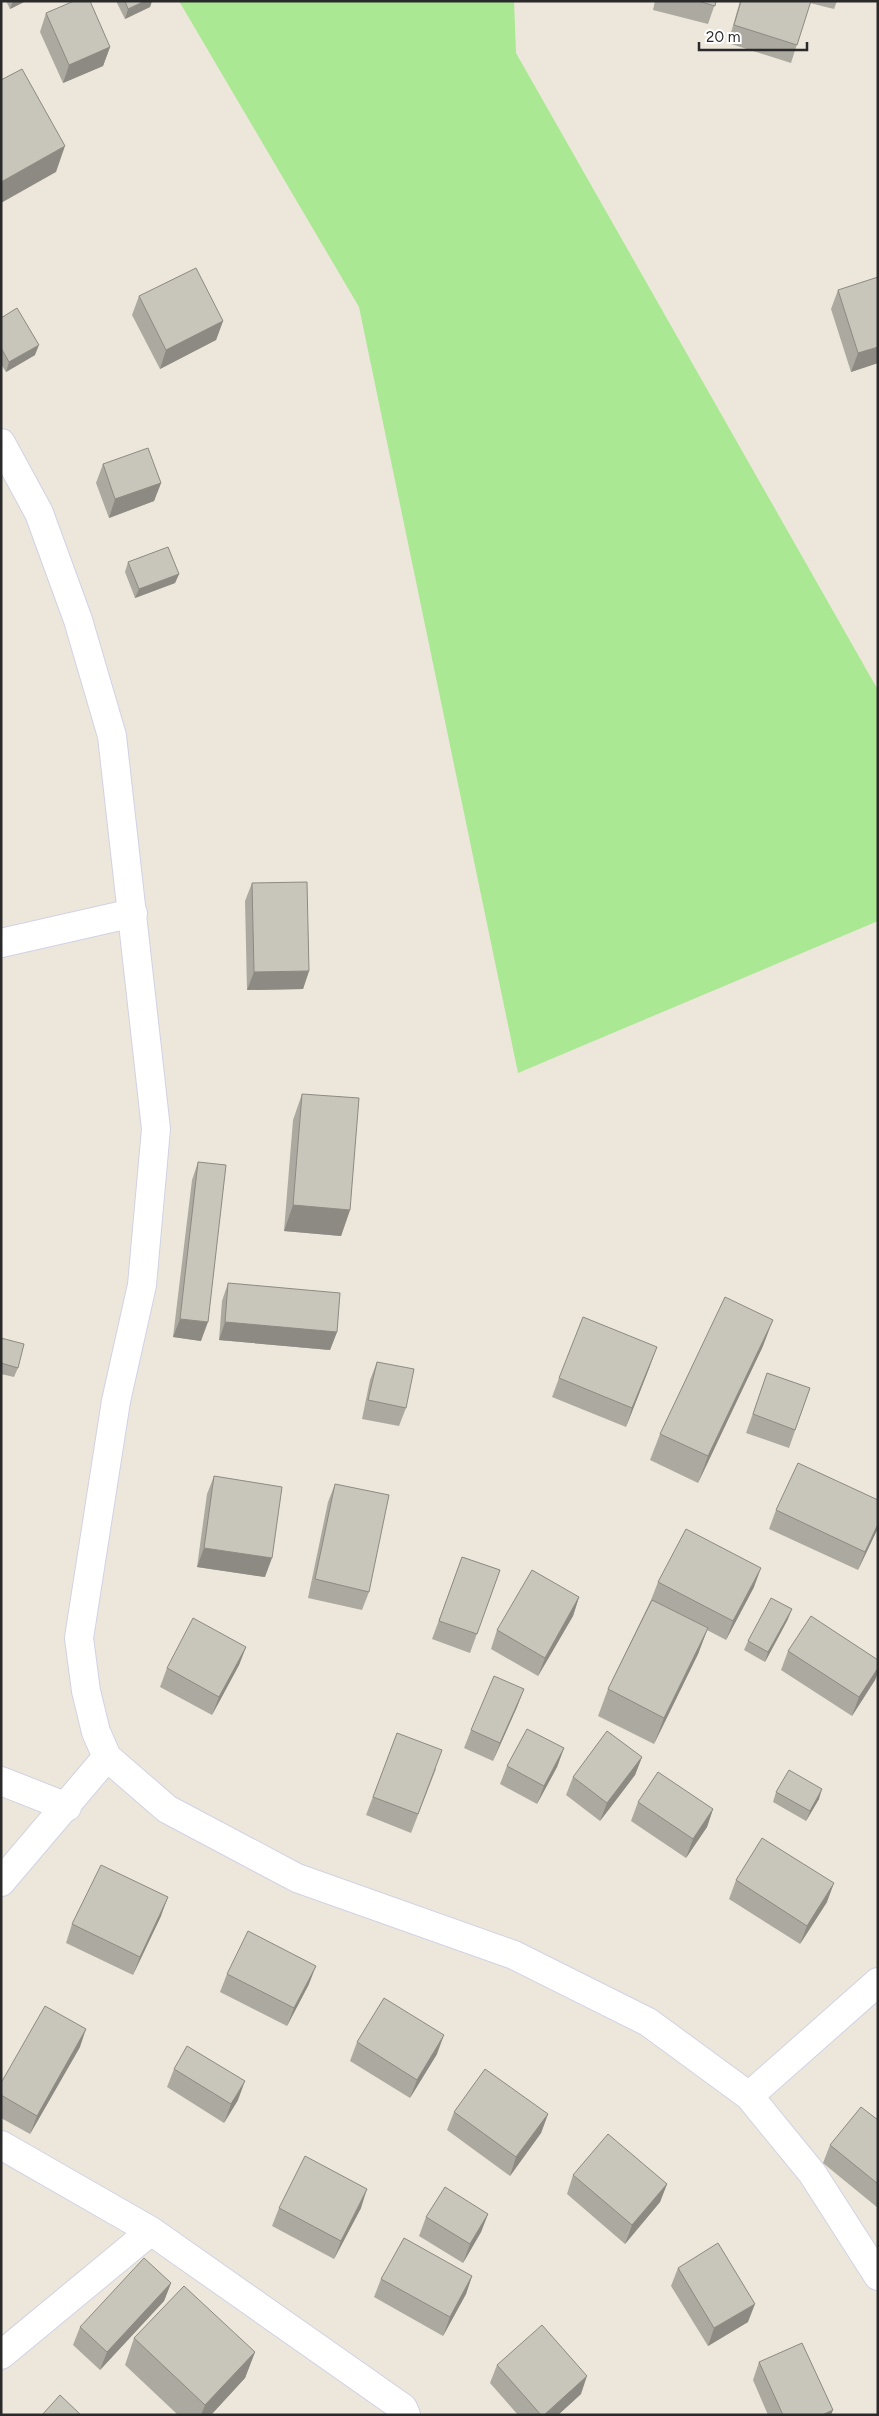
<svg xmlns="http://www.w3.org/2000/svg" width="879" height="2416" viewBox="0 0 879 2416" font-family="Figtree,sans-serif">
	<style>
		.green { fill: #aae893 }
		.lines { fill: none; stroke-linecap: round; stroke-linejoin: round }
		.street-casing { stroke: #d0d2e4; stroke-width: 30 }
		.street { stroke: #fff; stroke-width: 28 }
		.wall { fill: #aca9a0 }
		.shaded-wall { fill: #8c8a82 }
		.building { fill: #c8c5ba; stroke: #8c8a82 }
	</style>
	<rect width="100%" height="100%" fill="#ede7db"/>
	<!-- green -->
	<path class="green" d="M179,1H514L516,53L878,690V921L518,1073L359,307Z"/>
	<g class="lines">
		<defs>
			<path id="street" d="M1,443L39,513L78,620L112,736L156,1129L142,1285L116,1401L79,1638L86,1691L96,1732L107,1757L167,1809L297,1878L514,1955L648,2022L749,2096L812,2173L878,2276
				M1,943L133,913
				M1,1781L67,1807
				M1,1882L107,1757
				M749,2096L878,1982
				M1,2145L151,2231L403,2408L406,2415
				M1,2355L151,2231"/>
		</defs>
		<!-- street casing -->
		<use href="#street" class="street-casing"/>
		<!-- street -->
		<use href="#street" class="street"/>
	</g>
	<!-- wall -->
	<path class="wall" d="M6,1H26L10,9Z
		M116,1H152L150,7L125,19Z
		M655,1H716L708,24L653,10Z
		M740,1H837L834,9L810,3L791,63L728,43Z
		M46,13L110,47L103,66L63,83L40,32Z
		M838,290L878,363L851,372L831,309Z
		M139,296L223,321L216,340L160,369L132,315Z
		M1,318L35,355L6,372L1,364Z
		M103,464L161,483L154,501L109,518L96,483Z
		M128,562L179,574L175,583L135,598L125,572Z
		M252,883L309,971L303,989L247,990L245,901Z
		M302,1094L350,1210L341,1236L284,1231L293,1120Z
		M198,1162L201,1341L173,1337L192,1180Z
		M228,1283L337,1332L330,1350L219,1340L222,1301Z
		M1,1338L18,1368L14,1377L1,1374Z
		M763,1346L698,1483L650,1460L660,1434Z
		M377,1362L406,1408L399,1426L362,1419L370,1380Z
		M650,1366L626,1427L552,1397L559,1378Z
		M767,1373L810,1388L789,1448L746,1433Z
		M214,1476L265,1577L197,1567L207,1494Z
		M335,1484L369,1592L362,1610L308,1598L328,1502Z
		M776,1510L878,1528L858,1570L769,1529Z
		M462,1557L500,1570L470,1653L432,1639Z
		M658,1582L754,1587L726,1640L707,1630L698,1654L654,1744L598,1716L608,1689L651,1600Z
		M579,1597L573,1616L538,1676L491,1649L497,1630Z
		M788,1619L765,1662L744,1650L748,1641Z
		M246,1647L239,1665L212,1715L160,1687L167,1668Z
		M788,1651L878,1660V1672L875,1680L852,1716L781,1670Z
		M524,1689L517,1707L493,1761L464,1748L471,1730Z
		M397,1733L436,1769L411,1833L366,1815Z
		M564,1748L557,1767L537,1804L500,1784L507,1766Z
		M642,1757L635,1775L600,1821L566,1795L573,1777Z
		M776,1792L819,1799L806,1821L773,1802Z
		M638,1802L713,1809L707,1827L686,1858L631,1821Z
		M736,1880L827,1902L800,1944L729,1899Z
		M161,1916L133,1975L66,1943L72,1924Z
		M227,1974L309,1984L287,2026L220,1992Z
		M357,2042L437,2054L410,2098L350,2061Z
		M80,2047L30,2134L1,2118V2083Z
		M174,2069L238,2100L224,2123L167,2087Z
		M454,2112L548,2114L541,2133L510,2176L447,2130Z
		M878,2120V2208L823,2163L830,2145Z
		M573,2175L667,2184L660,2202L625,2244L567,2194Z
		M279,2208H361L334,2259L272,2226Z
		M488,2214L481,2232L463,2263L419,2236L426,2217Z
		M678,2268L748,2322L708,2346L671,2286Z
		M472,2276L466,2294L443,2336L374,2297L381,2279Z
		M171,2283L164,2301L100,2370L73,2345L80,2327Z
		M134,2338L255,2352L245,2378L211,2415H178L125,2365Z
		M759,2362L831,2415H768L753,2380Z
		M497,2365L581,2394L558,2415H518L490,2383Z"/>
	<!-- shaded-wall -->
	<path class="shaded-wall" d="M13,1H26L10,9Z
		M145,1H152L150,7L125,19L128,9Z
		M110,47L103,66L63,83L69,65Z
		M65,146L56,172L1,203V182Z
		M223,321L216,340L160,369L166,350Z
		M39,345L35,355L6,372L9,362Z
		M878,347V363L851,372L858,353Z
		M161,483L154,501L109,518L115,499Z
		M179,574L175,583L135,598L139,589Z
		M309,971L303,989L247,990L254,972Z
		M293,1205L350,1210L341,1236L284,1231Z
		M180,1319L208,1322L201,1341L173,1337Z
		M773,1320L763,1346L698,1483L708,1456Z
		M225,1322L337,1332L330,1350L219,1340Z
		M657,1347L650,1366L626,1427L632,1408Z
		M878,1524V1528L858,1570L865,1552Z
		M204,1548L272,1558L265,1577L197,1567Z
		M761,1568L754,1587L726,1640L733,1621Z
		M579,1597L573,1616L538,1676L545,1658Z
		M792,1609L788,1619L765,1662L768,1652Z
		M708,1628L698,1654L654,1744L664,1718Z
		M246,1647L239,1665L212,1715L219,1697Z
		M878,1668V1672L875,1680L852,1716L859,1697Z
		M524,1689L517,1707L493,1761L500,1743Z
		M564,1748L557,1767L537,1804L544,1786Z
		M642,1757L635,1775L600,1821L607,1803Z
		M822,1789L819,1799L806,1821L810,1811Z
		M713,1809L707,1827L686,1858L693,1839Z
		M834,1883L827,1902L800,1944L807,1926Z
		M168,1897L161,1916L133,1975L140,1957Z
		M316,1966L309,1984L287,2026L294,2008Z
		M86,2029L80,2047L30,2134L37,2116Z
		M444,2035L437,2054L410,2098L417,2080Z
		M245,2081L238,2100L224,2123L231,2104Z
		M548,2114L541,2133L510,2176L516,2157Z
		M667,2184L660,2202L625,2244L632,2225Z
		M367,2189L361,2208L334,2259L341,2241Z
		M488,2214L481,2232L463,2263L470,2244Z
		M472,2276L466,2294L443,2336L450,2317Z
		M171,2283L164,2301L100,2370L107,2352Z
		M755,2304L748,2322L708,2346L714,2328Z
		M255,2352L245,2378L211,2415H201L205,2405Z
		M587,2376L581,2394L558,2415H544Z
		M833,2410L831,2415H822Z"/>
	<!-- building -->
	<path class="building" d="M74,1H90L110,47L69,65L46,13Z
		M125,1H145L128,9Z
		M698,1H716L715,6Z
		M741,1H811L797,45L734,25Z
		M22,69L65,146L1,182V80Z
		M196,268L223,321L166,350L139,296Z
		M878,277V347L858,353L838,290Z
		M17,308L39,345L9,362L1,348V318Z
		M148,448L161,483L115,499L103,464Z
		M168,547L179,574L139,589L128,562Z
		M307,882L309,971L254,972L252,883Z
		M302,1094L359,1098L350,1210L293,1205Z
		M198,1162L226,1165L208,1322L180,1319Z
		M228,1283L340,1293L337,1332L225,1322Z
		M725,1297L773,1320L708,1456L660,1434Z
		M583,1317L657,1347L632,1408L559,1378Z
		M1,1338L24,1344L18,1368L1,1363Z
		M377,1362L414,1369L406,1408L368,1400Z
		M767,1373L810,1388L795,1430L753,1414Z
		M798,1463L878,1500V1524L865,1552L776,1510Z
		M214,1476L282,1487L272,1558L204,1548Z
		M335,1484L389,1495L369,1592L315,1579Z
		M686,1529L761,1568L733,1621L658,1582Z
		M462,1557L500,1570L477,1634L439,1621Z
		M532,1570L579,1597L545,1658L497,1630Z
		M771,1598L792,1609L768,1652L748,1641Z
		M652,1600L708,1628L664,1718L608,1689Z
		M811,1616L878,1660V1668L859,1697L788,1651Z
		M193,1618L246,1647L219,1697L167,1668Z
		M494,1676L524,1689L500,1743L471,1730Z
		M527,1729L564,1748L544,1786L507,1766Z
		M607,1731L642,1757L607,1803L573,1777Z
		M397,1733L442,1750L418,1814L373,1797Z
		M789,1770L822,1789L810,1811L776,1792Z
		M658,1772L713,1809L693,1839L638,1802Z
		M762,1838L834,1883L807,1926L736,1880Z
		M101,1865L168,1897L140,1957L72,1924Z
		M248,1931L316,1966L294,2008L227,1974Z
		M384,1998L444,2035L417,2080L357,2042Z
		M45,2006L86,2029L37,2116L1,2095V2083Z
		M187,2046L245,2081L231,2104L174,2069Z
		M485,2069L548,2114L516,2157L454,2112Z
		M861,2107L878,2120V2184L830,2145Z
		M608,2134L667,2184L632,2225L573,2175Z
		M305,2156L367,2189L341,2241L279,2208Z
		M445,2187L488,2214L470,2244L426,2217Z
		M404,2238L472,2276L450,2317L381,2279Z
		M718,2243L755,2304L714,2328L678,2268Z
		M144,2258L171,2283L107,2352L80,2327Z
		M184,2286L255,2352L205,2405L134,2338Z
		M542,2325L587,2376L544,2415H541L497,2365Z
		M802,2343L833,2410L822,2415H783L759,2362Z
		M60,2395L81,2415H42Z"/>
	<!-- border -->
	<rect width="879" height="2416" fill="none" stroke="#2a2a2a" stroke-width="5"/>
	<!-- scale -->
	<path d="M699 42v8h108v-8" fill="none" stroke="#2a2a2a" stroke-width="2.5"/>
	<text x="706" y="42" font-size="15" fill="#2a2a2a" stroke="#ffffff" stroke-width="4" paint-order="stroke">20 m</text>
</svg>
